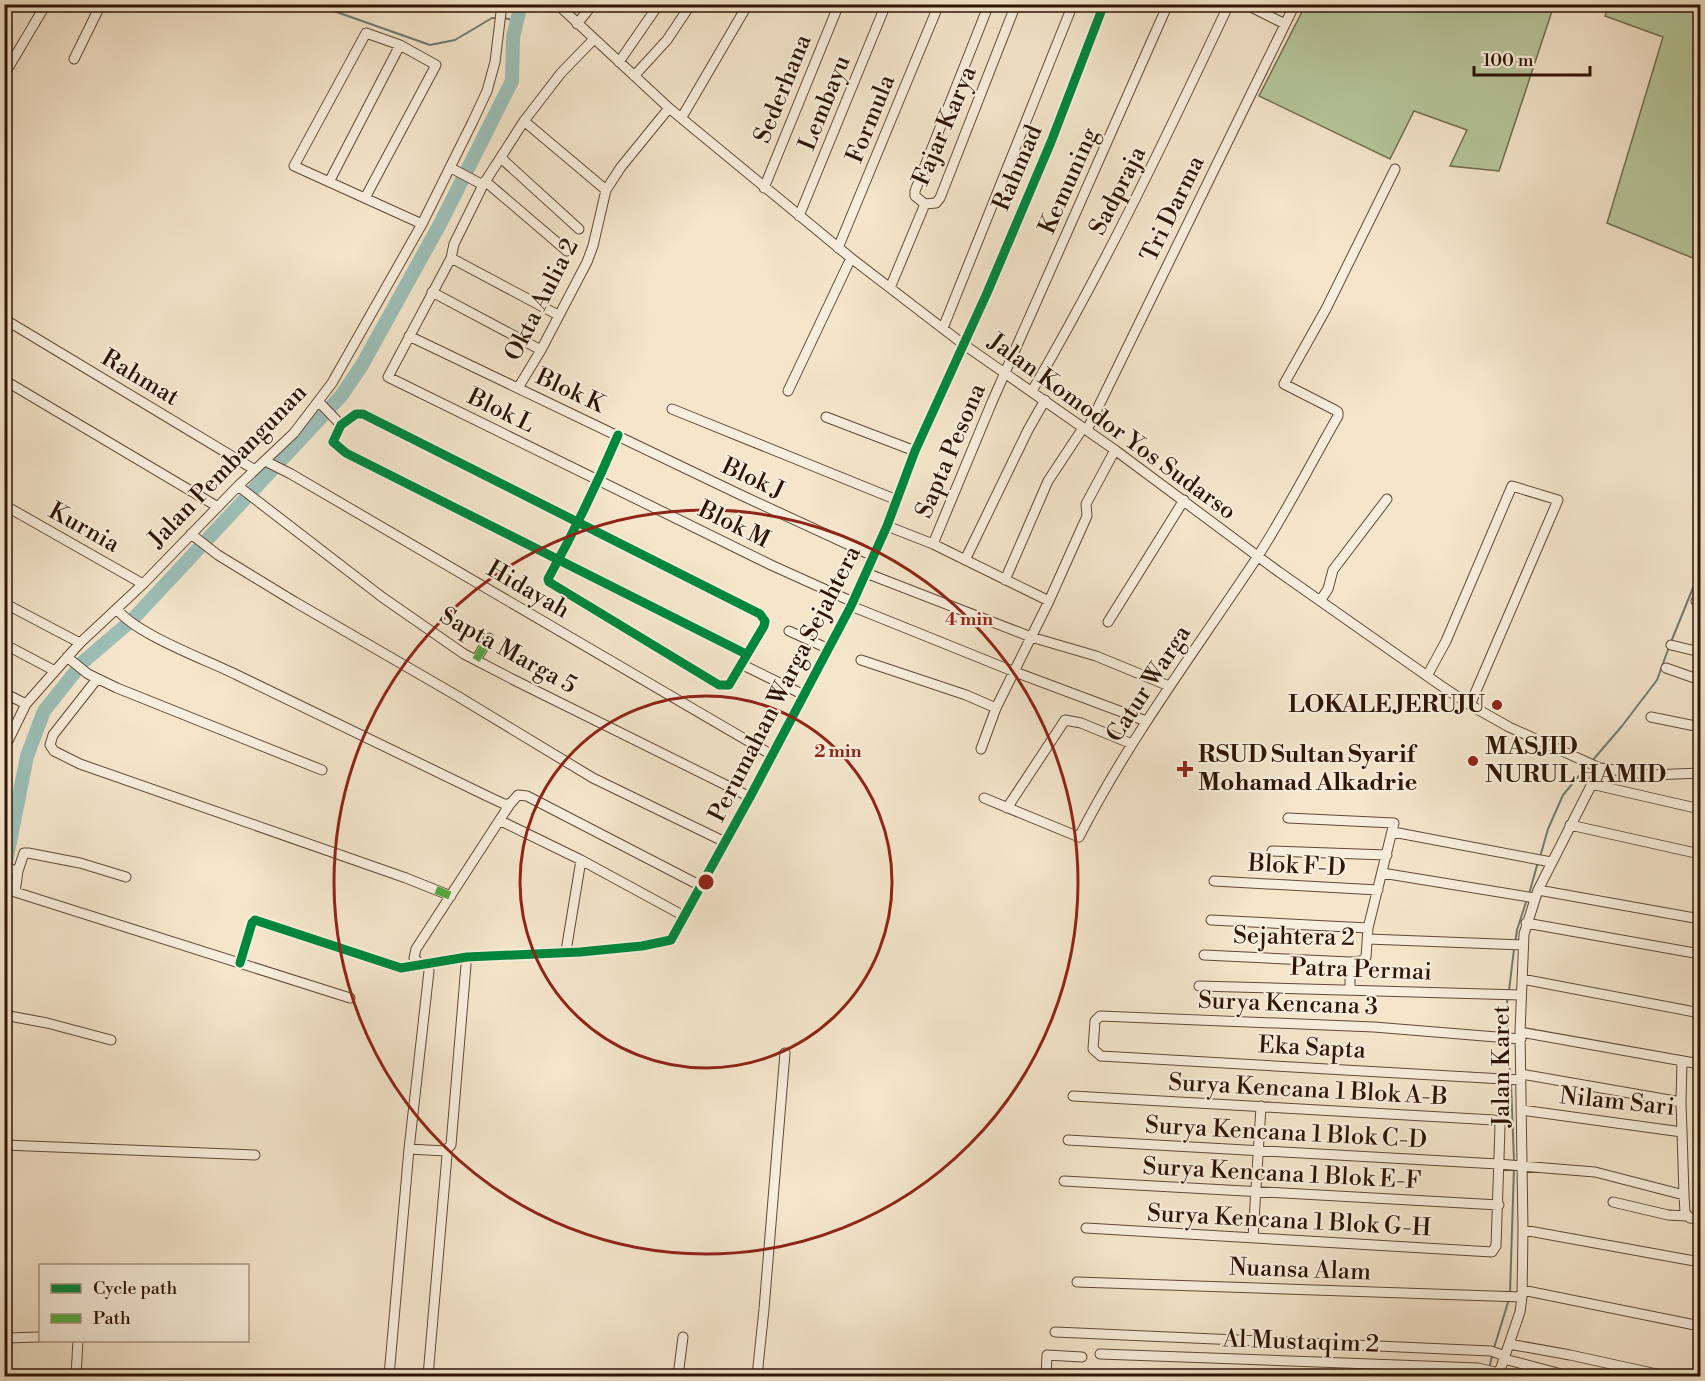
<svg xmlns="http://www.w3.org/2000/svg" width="1705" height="1381" viewBox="0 0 1705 1381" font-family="'Libre Bodoni',serif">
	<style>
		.green { fill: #b6c69b; stroke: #726e50; stroke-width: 1.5 }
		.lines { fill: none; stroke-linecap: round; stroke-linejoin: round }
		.stream { stroke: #707b70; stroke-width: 2 }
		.river { stroke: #9cbfb7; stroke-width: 14 }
		.minor-casing { stroke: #604937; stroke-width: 11 }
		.minor { stroke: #f8eedd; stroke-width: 9 }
		.quiet { stroke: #54a940; stroke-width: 8; stroke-dasharray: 15 8; stroke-linecap: butt }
		.cycleway-casing { stroke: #f8eedd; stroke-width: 13 }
		.cycleway { stroke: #00873e; stroke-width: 9 }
		.ring { fill: none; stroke: #8f2418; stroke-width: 3 }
		.poi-dot { fill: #8f2418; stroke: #f8eedd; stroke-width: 2 }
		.labels { text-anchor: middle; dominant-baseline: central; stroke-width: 4.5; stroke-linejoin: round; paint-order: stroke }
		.street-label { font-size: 24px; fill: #2e1506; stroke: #f8eedd }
		.poi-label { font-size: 24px; font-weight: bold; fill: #2e1506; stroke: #f8eedd; text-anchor: start }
		.centre { fill: #8f2418; stroke: #f8eedd; stroke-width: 3 }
		.ring-label { font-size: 18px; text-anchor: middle; font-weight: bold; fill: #8f2418; stroke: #f8eedd; stroke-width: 4.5; stroke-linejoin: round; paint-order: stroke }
	</style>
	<rect width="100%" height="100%" fill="#f4e5cb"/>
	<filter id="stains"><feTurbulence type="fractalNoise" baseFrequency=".00333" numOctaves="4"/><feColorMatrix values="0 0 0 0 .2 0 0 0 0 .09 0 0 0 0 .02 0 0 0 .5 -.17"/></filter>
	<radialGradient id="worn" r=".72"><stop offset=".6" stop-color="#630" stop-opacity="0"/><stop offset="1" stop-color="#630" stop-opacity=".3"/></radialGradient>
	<!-- green -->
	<path class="green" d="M1306,4L1554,5L1499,171L1450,166L1467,130L1414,111L1390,159L1259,96Z
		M1609,5H1700V261L1607,223L1663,37L1605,16Z"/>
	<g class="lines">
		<!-- stream -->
		<path class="stream" d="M314,4L430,45L455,40L492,18H499
			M504,18L517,21
			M1671,642L1699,573L1695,547L1700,535
			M1592,761L1622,726L1657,680L1669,647
			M1540,857L1548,829L1563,795L1588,765
			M1529,894L1538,862
			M1515,943L1517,930L1527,899
			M1509,991L1514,949
			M1508,1035L1506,1008L1508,996
			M1508,1041L1510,1077
			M1511,1083L1514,1161
			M1510,1293L1514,1167
			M1494,1348L1509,1299
			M1489,1368L1493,1353"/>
		<!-- river -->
		<path class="river" d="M4,872L27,756L44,711L83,662L132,620L341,396L362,365L440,224L512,81L513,37L521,4"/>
		<defs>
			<path id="minor" d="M557,4L669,108L851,258L963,344L1115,450L1279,572L1440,685L1470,705L1509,727L1600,768L1652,775L1700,773
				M1245,4L1285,24
				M577,24L593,4
				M594,39L561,73L524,121L483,185L454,244L451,258L388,377L771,565L853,602
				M74,59L101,4
				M619,62L659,4
				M4,75L46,4
				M634,76L667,40L691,4
				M682,117L748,4
				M524,121L606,190
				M501,158L579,229
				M451,168L483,185
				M485,181L567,251
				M329,182L400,45
				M764,188L839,4
				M365,198L436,65L400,45L366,33L294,166L422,224
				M925,204L915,196V191L989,4
				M799,216L886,4
				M838,248L939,4
				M451,258L558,315
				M890,288L925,204L936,203L940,198L1016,4
				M432,292L541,350
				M4,319L255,470
				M943,328L1073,4
				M409,336L743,496L873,556
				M4,380L218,507
				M518,388L541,350L587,262L593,246L606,190L621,167L669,108
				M788,391L851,258
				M1032,391C1105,266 1167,136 1229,4
				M319,402L341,425
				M672,409L897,500
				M826,417L915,451
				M1087,430L1295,4
				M618,435C597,484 574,532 548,579L549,582L719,685H729L764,626L765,621L760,614L363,414H356L341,425L333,442L346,453L746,654
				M265,461L291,474L772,755
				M238,486L382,597L464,654L514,680L750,797
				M4,505L143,584
				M887,526L933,544L1049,601L996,708L981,749
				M191,534L218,555L295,602L459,697L593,778L725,842
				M933,544L992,402L1168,4
				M965,560L1028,430L1045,400
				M866,573L1031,637L1096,656L1169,686
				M1005,580L1048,481L1083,428
				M1049,601L1087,516L1086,504L1115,450
				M1320,601L1328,589L1333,570L1387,499
				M1696,601L1700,602
				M4,603L80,643
				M851,606L1015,672L1146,721
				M117,609C135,634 207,660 237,675C321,715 405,756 489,797L504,804H510
				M1108,622L1184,500
				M789,631L829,649
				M4,644L55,671
				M1671,645L1700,652
				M67,657L88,674L117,688L322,770
				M476,660L489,638
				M861,660L966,695L996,708
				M741,664L804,695
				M1666,668L1700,680
				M1427,676L1446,641L1512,486L1558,500L1470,705
				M97,679L53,735L50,745L54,751L80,764L406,878L451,896
				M4,693L26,704
				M1651,717L1700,727
				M4,758L5,747L26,704L55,671L80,643L143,584L238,486L294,433L332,383L422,224L473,121L487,91L495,62L502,4
				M1591,784L1700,809
				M984,798L1079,837C1129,739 1195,651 1256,559C1286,513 1311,463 1338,416V412L1335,410L1284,384L1326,309L1395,169
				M1007,808L1065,720L1081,723L1132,744
				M1288,818L1394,823L1368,928
				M501,821L581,860L684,916
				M1570,825L1700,854
				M1393,832L1551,862
				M1272,851L1387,855
				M4,868L18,871
				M1382,873L1535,898
				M126,877L80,863L28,853H24L18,871L15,892L350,998
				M1214,881L1378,890
				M1538,890L1700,919
				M1526,923L1700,954
				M1368,939L1523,945
				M566,951L581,860
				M1204,955L1350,962L1361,961L1366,957L1368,928L1211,920
				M240,963L252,923L255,920L401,968L467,957L580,952L642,946L671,940L750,797L851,606L887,526L915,451L987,293L1051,142L1104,4
				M420,964L414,958L416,949L510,804L518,795L527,796L701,886
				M1522,979L1700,1013
				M1199,986L1521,995
				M1350,990V962
				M4,1015L47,1023L111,1040
				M1520,1032L1700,1064
				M1521,1039L1374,1027L1100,1016L1095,1021L1093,1049L1101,1056L1521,1080
				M1521,1074L1681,1102L1682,1061
				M1073,1096L1494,1120L1499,1122L1500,1127L1496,1246L1492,1252L1086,1228
				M1521,1110L1682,1132L1681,1102
				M1682,1132L1684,1195
				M1068,1140L1498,1164L1595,1172L1684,1195L1685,1213L1690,1218L1700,1219
				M4,1145L255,1155
				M409,1149L445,1151L451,1145L466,965
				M1064,1181L1499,1205
				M1613,1202L1668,1215L1687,1216
				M1523,1230L1700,1262
				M1253,1238L1261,1106
				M1077,1282L1522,1297
				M1522,1290L1700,1326
				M1055,1332L1491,1351L1505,1356
				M4,1338L40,1337
				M1509,1344L1570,1355L1666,1376
				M1100,1354L1478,1368L1499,1373
				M1504,1359L1569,1376
				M76,1376L78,1340
				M389,1376L409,1149L429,971
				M428,1376L447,1155
				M678,1376L683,1337
				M757,1376L764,1309L785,1053
				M1046,1376L1047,1355L1082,1357
				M1498,1376L1520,1312L1522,1297L1523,1230L1520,1032L1524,934L1538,890L1600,768"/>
		</defs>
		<!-- minor casing -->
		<use href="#minor" class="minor-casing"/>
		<!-- minor -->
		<use href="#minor" class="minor"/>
		<!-- quiet -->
		<path class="quiet" d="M476,660L489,638
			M436,890L451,896"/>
		<defs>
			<path id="cycleway" d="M618,435C597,484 574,532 548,579L549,582L719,685H729L764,626L765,621L760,614L363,414H356L341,425L333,442L346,453L746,654
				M240,963L252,923L255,920L401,968L467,957L580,952L642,946L671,940L750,797L851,606L887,526L915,451L987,293L1051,142L1104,4"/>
		</defs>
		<!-- cycleway casing -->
		<use href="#cycleway" class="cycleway-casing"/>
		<!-- cycleway -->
		<use href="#cycleway" class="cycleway"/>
	</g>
	<!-- distance rings -->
	<g class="ring">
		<circle cx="706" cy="882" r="186"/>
		<circle cx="706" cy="882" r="372"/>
	</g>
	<!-- markers -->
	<g class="poi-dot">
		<circle cx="1497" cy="705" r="6"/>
		<circle cx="1473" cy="761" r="6"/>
		<path d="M1182 760h6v6h6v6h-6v6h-6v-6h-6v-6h6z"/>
	</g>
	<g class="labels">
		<!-- street labels -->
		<g class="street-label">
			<text transform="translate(783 89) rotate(-68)">Sederhana</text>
			<text transform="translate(825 103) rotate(-68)">Lembayu</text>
			<text transform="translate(871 119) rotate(-68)">Formula</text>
			<text transform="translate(945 126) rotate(-67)">Fajar Karya</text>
			<text transform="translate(1018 168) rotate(-67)">Rahmad</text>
			<text transform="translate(1069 181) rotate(-66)">Kemuning</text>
			<text transform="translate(1118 191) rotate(-63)">Sadpraja</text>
			<text transform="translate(1173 209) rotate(-64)">Tri Darma</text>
			<text transform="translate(542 300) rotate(-63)">Okta Aulia 2</text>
			<text transform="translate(140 378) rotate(31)">Rahmat</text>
			<text transform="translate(570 391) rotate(25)">Blok K</text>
			<text transform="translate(501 411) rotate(26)">Blok L</text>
			<text transform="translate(1112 427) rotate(36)">Jalan Komodor Yos Sudarso</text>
			<text transform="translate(951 451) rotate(-67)">Sapta Pesona</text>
			<text transform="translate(228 466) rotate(-46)">Jalan Pembangunan</text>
			<text transform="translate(753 479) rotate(25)">Blok J</text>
			<text transform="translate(734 525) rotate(26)">Blok M</text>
			<text transform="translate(84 528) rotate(29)">Kurnia</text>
			<text transform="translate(528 590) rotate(30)">Hidayah</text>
			<text transform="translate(508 651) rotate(29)">Sapta Marga 5</text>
			<text transform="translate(785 684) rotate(-63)">Perumahan Warga Sejahtera</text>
			<text transform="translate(1149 684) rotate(-57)">Catur Warga</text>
			<text transform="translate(1297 866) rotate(3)">Blok F-D</text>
			<text transform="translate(1294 937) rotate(1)">Sejahtera 2</text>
			<text transform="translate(1361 970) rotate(2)">Patra Permai</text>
			<text transform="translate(1288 1004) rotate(2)">Surya Kencana 3</text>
			<text transform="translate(1312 1048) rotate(3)">Eka Sapta</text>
			<text transform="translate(1502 1066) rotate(-90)">Jalan Karet</text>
			<text transform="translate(1308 1090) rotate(3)">Surya Kencana 1 Blok A-B</text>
			<text transform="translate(1617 1102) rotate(6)">Nilam Sari</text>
			<text transform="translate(1286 1133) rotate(3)">Surya Kencana 1 Blok C-D</text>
			<text transform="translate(1282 1174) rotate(3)">Surya Kencana 1 Blok E-F</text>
			<text transform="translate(1289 1221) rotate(3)">Surya Kencana 1 Blok G-H</text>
			<text transform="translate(1300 1270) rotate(2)">Nuansa Alam</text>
			<text transform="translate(1301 1342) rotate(2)">Al Mustaqim 2</text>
		</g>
		<!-- poi labels -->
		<g class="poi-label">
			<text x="1485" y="705" text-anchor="end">LOKALE JERUJU</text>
			<text x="1485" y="747">MASJID<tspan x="1485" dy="28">NURUL HAMID</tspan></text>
			<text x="1198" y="755">RSUD Sultan Syarif<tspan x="1198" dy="28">Mohamad Alkadrie</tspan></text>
		</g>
	</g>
	<circle cx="706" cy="882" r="9" class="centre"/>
	<g class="ring-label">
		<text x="969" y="625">4 min</text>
		<text x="838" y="757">2 min</text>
	</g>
	<!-- margin -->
	<rect width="1705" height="1381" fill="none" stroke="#f4e5cb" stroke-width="24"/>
	<rect x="6" y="6" width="1693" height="1369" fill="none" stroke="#2e1506" stroke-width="3"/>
	<rect x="12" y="12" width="1681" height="1357" fill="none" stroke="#2e1506" stroke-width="1.5"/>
	<!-- legend -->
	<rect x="39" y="1264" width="210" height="78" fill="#f8eedd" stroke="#a79787" stroke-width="1.5"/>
	<rect x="51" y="1284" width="30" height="9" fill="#00873e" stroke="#a79787" stroke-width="1.5"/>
	<text x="93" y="1294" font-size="18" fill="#2e1506">Cycle path</text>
	<rect x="51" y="1314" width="30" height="9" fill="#54a940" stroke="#a79787" stroke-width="1.5"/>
	<text x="93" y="1324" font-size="18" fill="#2e1506">Path</text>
	<!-- scale -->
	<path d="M1474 66v9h116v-9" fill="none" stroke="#2e1506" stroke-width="3"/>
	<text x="1483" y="66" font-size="18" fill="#2e1506" stroke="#f8eedd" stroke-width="4.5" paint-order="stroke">100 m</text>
	<rect width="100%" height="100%" filter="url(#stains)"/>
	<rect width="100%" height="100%" fill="url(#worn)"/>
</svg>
